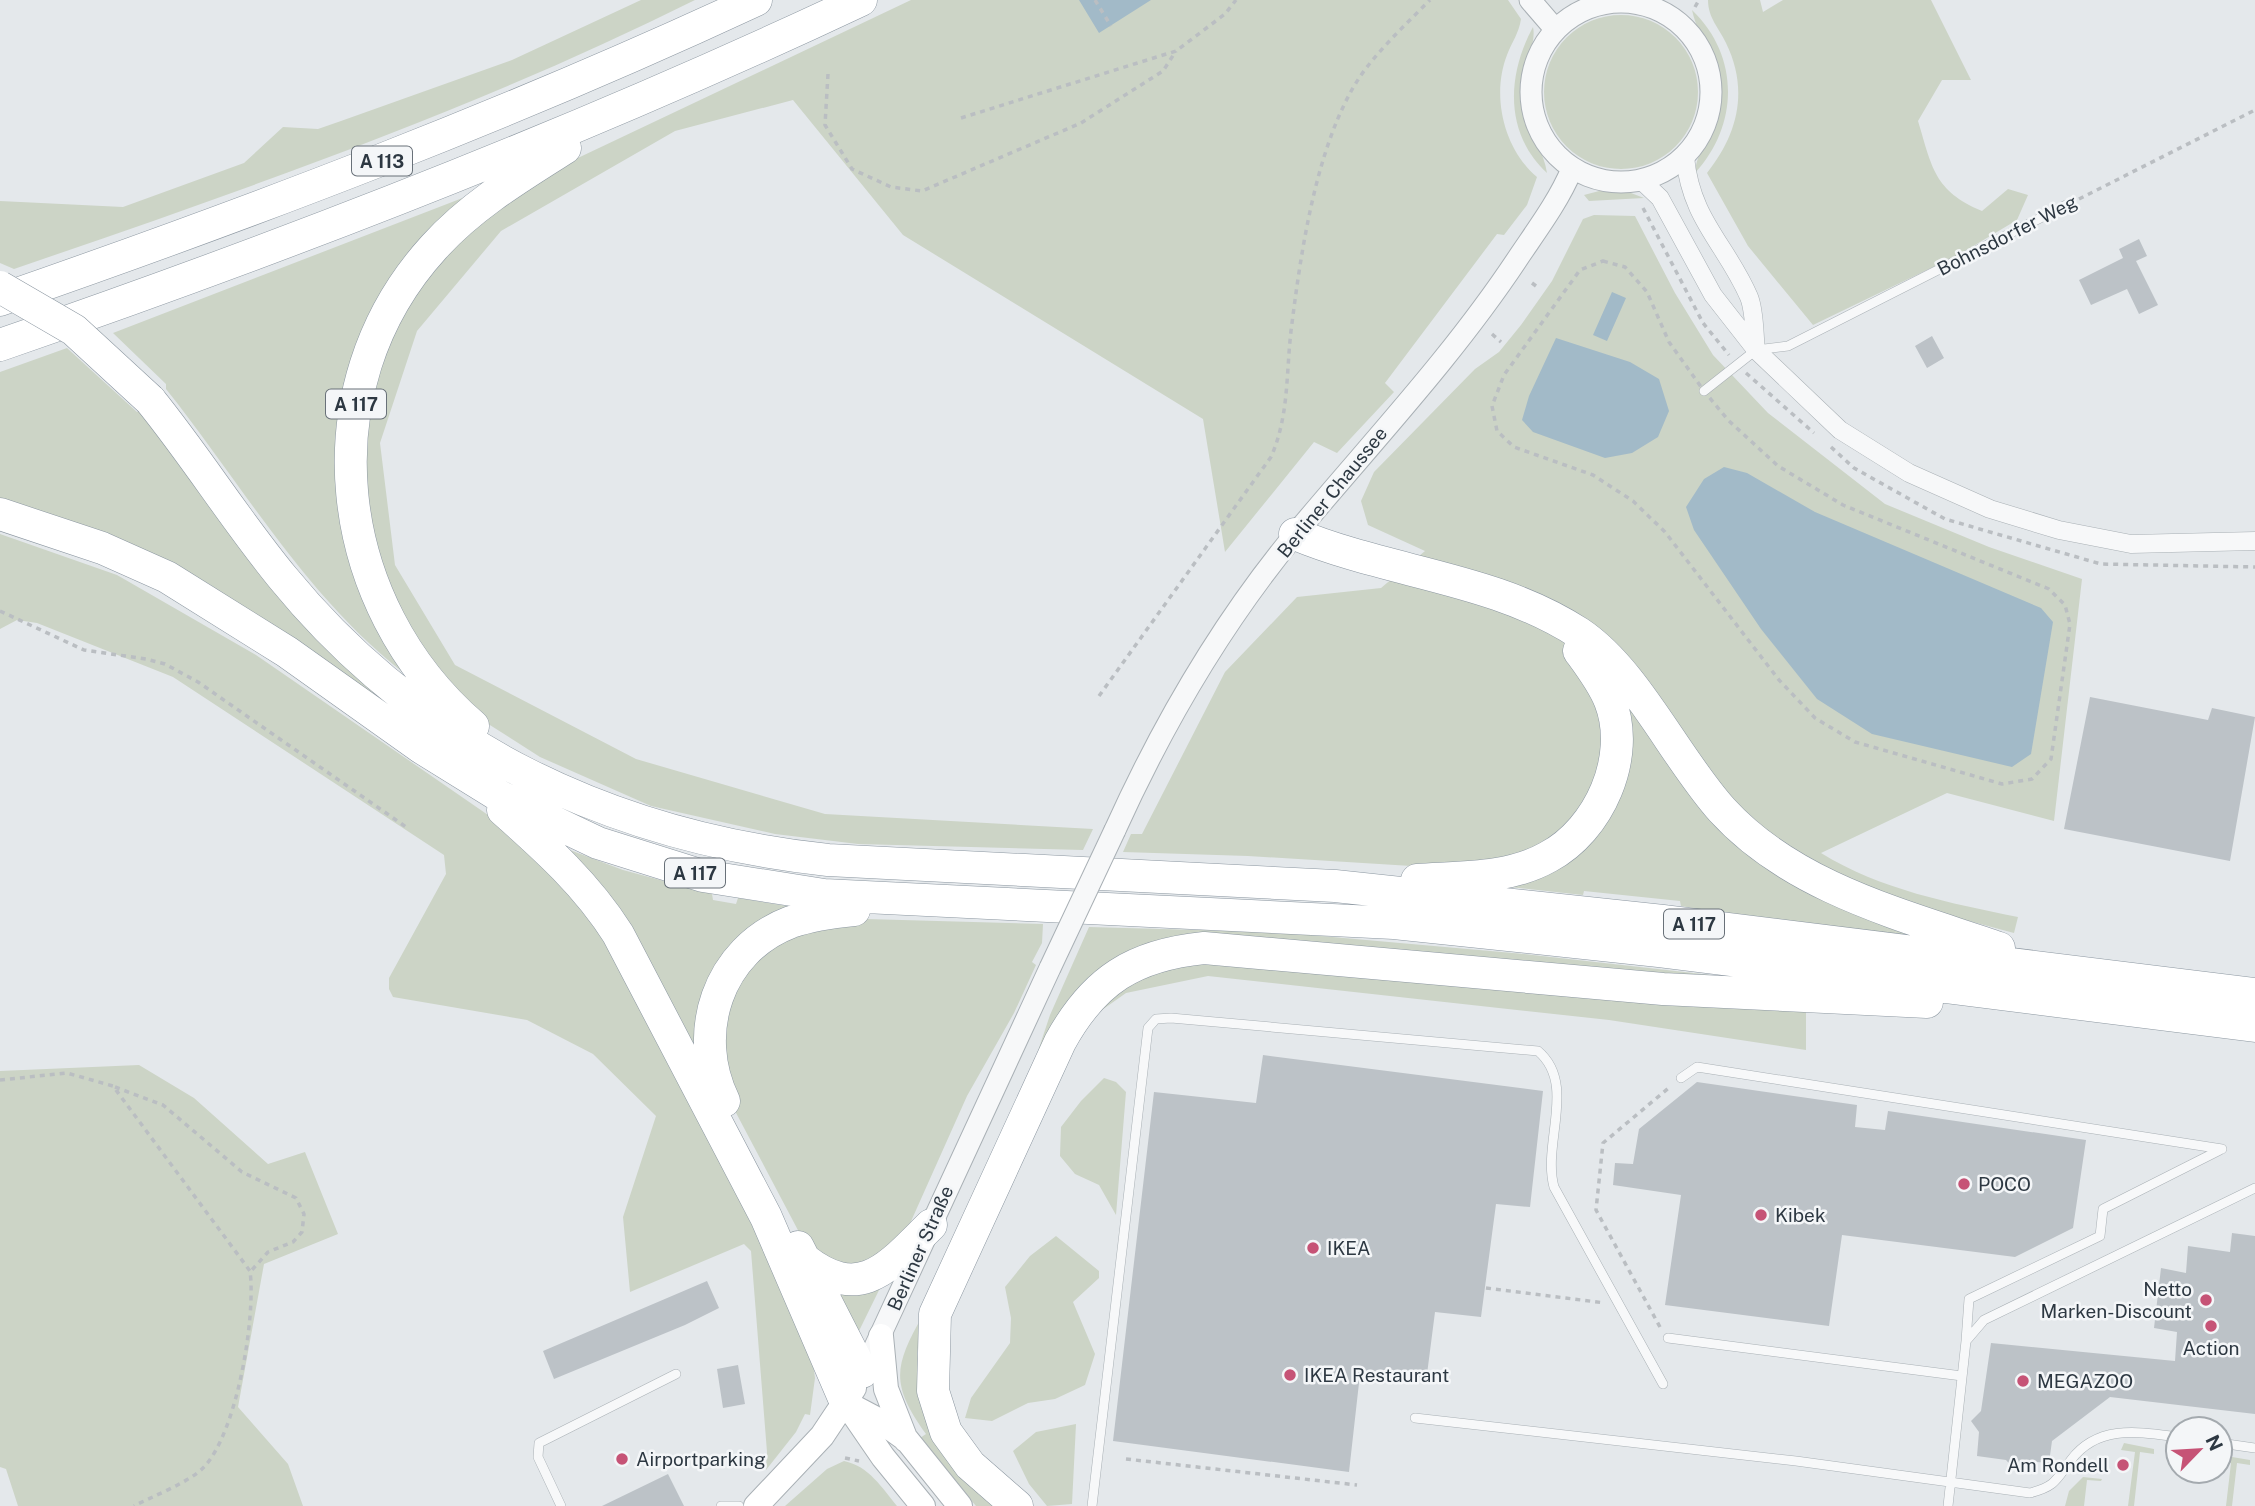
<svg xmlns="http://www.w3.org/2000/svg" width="2255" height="1506" viewBox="0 0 2255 1506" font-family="'Public Sans',sans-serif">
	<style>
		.green { fill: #ccd4c6 }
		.water { fill: #a2bac8 }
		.building { fill: #bcc2c7 }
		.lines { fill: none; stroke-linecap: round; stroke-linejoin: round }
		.service-casing { stroke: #a9b0b5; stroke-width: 10 }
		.minor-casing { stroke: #a9b0b5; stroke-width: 19 }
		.tertiary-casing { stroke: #a9b0b5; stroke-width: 23 }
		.secondary-casing { stroke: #a9b0b5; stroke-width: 26 }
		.motorway-casing { stroke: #8c97a1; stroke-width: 33 }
		.path { stroke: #babec2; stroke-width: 3.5; stroke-dasharray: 5 5; stroke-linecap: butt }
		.service { stroke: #f7f8f9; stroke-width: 9 }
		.minor { stroke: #f7f8f9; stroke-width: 18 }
		.tertiary { stroke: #f7f8f9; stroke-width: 21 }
		.secondary { stroke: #fff; stroke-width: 24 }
		.motorway { stroke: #fff; stroke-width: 32 }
		.tertiary-bridge-casing { stroke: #a9b0b5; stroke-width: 23; stroke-linecap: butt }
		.motorway-bridge-casing { stroke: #8c97a1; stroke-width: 33; stroke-linecap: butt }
		.tertiary-bridge { stroke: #f7f8f9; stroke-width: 21 }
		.motorway-bridge { stroke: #fff; stroke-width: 32 }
		.poi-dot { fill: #c65376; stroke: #f4f6f8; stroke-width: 2.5 }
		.labels { text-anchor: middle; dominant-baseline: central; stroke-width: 5; stroke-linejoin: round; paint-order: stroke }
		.shield { fill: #f4f6f8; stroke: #697179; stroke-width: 2 }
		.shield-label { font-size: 18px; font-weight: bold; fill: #2d3842 }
		.street-label { font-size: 19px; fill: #2d3842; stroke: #f4f6f8 }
		.poi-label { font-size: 19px; fill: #2d3842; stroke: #f4f6f8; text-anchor: start }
	</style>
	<rect width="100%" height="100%" fill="#e4e8eb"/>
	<!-- green -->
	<path class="green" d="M641,0H695C477,109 244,190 14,269L0,263V201L123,207L244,163L283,127L318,129L341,121L512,60Z
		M911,0H1508L1521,19C1519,33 1512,42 1507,55C1491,96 1504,149 1537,177L1527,205L1504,235L1497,234L1385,383L1394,392L1337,453L1314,442L1225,552L1203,419L903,235L793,100L675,131L501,231L417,331L380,443L395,565L455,665L636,759L825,814L1093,829L1083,850L858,844L775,834L651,806L540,757L482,720L406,640L358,491L377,360L433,261L542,175Z
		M1708,0H1760L1763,12L1783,0H1931L1971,80H1942L1918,121C1932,167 1934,191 1982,211L2008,189L2028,195L2017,220L1960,254L1813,325L1748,246L1707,173C1738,134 1749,90 1726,43C1719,28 1708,18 1708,0Z
		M1692,10C1740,56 1739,125 1695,173C1696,152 1713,134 1718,113C1728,73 1700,46 1692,10Z
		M1544 92a77 77 0 1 1 154 0a77 77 0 1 1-154 0Z
		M1533,27C1537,44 1521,74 1521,96C1521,125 1543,145 1547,173C1504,133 1507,75 1533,27Z
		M491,187L432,239L345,435L416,682C311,606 245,488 166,389V384L113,333Z
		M1603,190L1631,193L1644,198L1589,201L1584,195Z
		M1594,215L1635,216L1675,293L1713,355L1768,413L1885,504L1989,547L2082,579L2054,821L1947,793L1821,853C1881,890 1950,903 2018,917L2014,933L1894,901L1786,848L1734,801L1698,759L1649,690L1600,703L1604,768L1564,835L1476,870L1248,856L1123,852L1131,834H1142L1225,672L1297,597L1381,588L1425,551L1368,525L1361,501L1374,472L1475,369L1499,352L1521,325L1552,281L1583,219Z
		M67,348L137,412L141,411L472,757L501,779L474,765L209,584L98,530L0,500V372Z
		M0,534L117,575L256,655L504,826L591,911L725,1162L813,1363L815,1378L810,1415L805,1414L796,1432L766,1470L767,1452L751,1251L744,1244L630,1292L623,1217L656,1116L593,1054L527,1020L393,997L389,989V978L446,874L444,855L173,677L37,623L17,620L0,629Z
		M1615,684L1708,809L1943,937C1855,937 1767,921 1681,906L1680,901L1584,891L1583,895L1510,887L1601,822Z
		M562,847L623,870L712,894L713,900L736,904L738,898L793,907L766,924L697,1063Z
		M866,919L1043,924L1042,943L1032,962L1036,965L1014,1013L967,1096L908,1228L859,1272L810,1253L725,1092L717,1040L741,971L794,931Z
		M1089,927L1276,932L1524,954L1819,987L1130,950L1098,970L1073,997L1033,1066L1050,1015Z
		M1168,960L1806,1006V1050L1609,1020L1208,976L1126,993L1092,1017L1099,1001Z
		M139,1065L194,1098L268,1164L305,1152L338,1234L264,1264L238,1407L288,1464L303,1506H18L6,1469L0,1467V1071Z
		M1104,1078L1116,1082L1126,1092L1116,1215L1099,1185L1075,1174L1060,1156L1061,1127L1081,1101Z
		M1056,1236L1099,1271V1278L1073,1302L1095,1354L1085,1385L1055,1399L1028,1403L992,1421L965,1418L971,1398L1010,1343L1011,1318L1005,1287L1030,1256Z
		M882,1284L858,1333L835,1287Z
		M923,1315L917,1354L920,1370L1001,1506H976L920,1438L926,1434C890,1384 894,1366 923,1315Z
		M1076,1424L1072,1504L1047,1506L1029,1484L1013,1451L1036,1432Z
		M2124,1443L2154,1449V1454L2140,1452L2134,1506H2128L2135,1452L2121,1450Z
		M2220,1455L2250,1460V1465L2237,1463L2232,1506H2226L2231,1463L2220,1461Z
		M844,1461C869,1466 882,1488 897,1506H785L827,1469Z
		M2083,1477L2102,1479L2101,1481L2087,1480L2084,1506H2065L2069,1491Z"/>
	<!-- water -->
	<path class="water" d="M1079,0H1151L1099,33Z
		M1612,292L1626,298L1607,341L1593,335Z
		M1556,338L1630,362L1659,379L1669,411L1658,437L1632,453L1605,458L1533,432L1522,420L1529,396Z
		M1724,467L1747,473L1815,512L2041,608L2053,622L2031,754L2012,767L1872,734L1817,699L1761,629L1694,530L1686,507L1704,479Z"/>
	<!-- building -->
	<path class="building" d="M2139,239L2147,256L2136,261L2158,305L2139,314L2127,289L2091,305L2079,280L2123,258L2119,249Z
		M1932,336L1944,358L1927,368L1915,346Z
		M2090,697L2208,720L2212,708L2255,717L2230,861L2064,829Z
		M1263,1055L1543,1091L1530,1207L1496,1204L1481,1317L1435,1312L1426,1382L1360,1374L1349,1472L1113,1441L1154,1092L1256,1103Z
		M1697,1082L1857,1105L1855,1127L1885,1130L1888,1111L2086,1140L2073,1228L2015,1257L1842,1235L1829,1326L1665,1305L1681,1195L1613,1185L1615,1163L1633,1164L1639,1129Z
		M2232,1233L2255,1236V1414L2110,1397L2052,1441L2049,1463L2025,1461L2014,1469L2006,1460L1977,1456L1979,1432L1971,1421L1981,1411L1991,1343L2175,1361L2177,1332L2154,1328L2161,1268L2186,1273L2188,1246L2230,1252Z
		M707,1281L719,1308L685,1325L554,1379L543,1351Z
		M738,1365L745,1404L723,1408L717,1369Z
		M668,1474L684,1506H602Z"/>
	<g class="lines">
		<defs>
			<path id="service" d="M1704,391L1756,350L1788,346L2068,204
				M1681,1078L1697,1067L2222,1149
				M1668,1338L1962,1376
				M1966,1341L1969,1299L2100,1236L2103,1209L2220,1150
				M1415,1418L1796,1461L2030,1493C2056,1486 2056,1480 2071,1460C2098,1424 2139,1432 2178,1437
				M2220,1443L2255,1448
				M561,1506L538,1457L539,1443L676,1374
				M721,1506H739
				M1092,1506L1148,1028L1156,1019L1171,1018L1538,1051C1577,1084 1542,1143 1554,1187L1663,1384
				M1948,1506L1966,1341L1984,1320L2255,1188"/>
			<path id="minor" d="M1685,157C1691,220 1726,244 1749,297C1755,312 1754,334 1756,350
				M1642,181L1660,198L1713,295L1756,350L1840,430L1909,473L1990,509L2059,530L2131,544L2255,541"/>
			<path id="tertiary" d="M1530,0L1555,29
				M1531 92a90 90 0 1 1 180 0a90 90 0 1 1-180 0Z
				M1115,830C1162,726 1224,620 1297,532C1373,441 1455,354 1520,255C1539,227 1559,200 1572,169
				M873,1351L1050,968"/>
			<path id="secondary" d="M881,1336L886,1389L906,1440
				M846,1403L882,1422L907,1440L960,1506
				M848,1406L883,1457L923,1506
				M756,1506L822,1436L854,1388"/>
			<path id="motorway" d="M0,300C256,211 509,115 756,0
				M0,345C293,244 581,132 861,0
				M150,400C197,458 236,521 283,578C422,748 613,837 828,860L1335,886L1663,921L2255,994
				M0,514L102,548L167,577L287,652L422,748L501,797L598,843L703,876L824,895L1394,923L1659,951L2255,1026
				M1295,534C1388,573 1493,577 1579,633C1636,671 1675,758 1722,810C1793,888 1903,915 1999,948
				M473,726C332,605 305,388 434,247C471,206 519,177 565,148
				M503,810C546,848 587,885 618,934L766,1217L846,1403
				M1417,880C1461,877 1509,879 1548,857C1599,830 1632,757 1610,701C1603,683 1590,666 1579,651
				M724,1101C691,1034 717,950 791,922C811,915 833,912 854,910
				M798,1247L862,1372
				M805,1260C862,1304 890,1265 931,1225
				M1017,1506L970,1465L946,1432L933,1391L935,1314L1060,1042C1094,980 1134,955 1204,948L1663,989L1927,1002"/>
		</defs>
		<!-- service casing -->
		<use href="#service" class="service-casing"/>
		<!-- minor casing -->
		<use href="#minor" class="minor-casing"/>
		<!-- tertiary casing -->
		<use href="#tertiary" class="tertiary-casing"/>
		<!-- secondary casing -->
		<use href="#secondary" class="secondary-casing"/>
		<!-- motorway casing -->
		<use href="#motorway" class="motorway-casing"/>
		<!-- path -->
		<path class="path" d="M1095,0L1111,26
			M1695,7L1699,0
			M828,74L825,125L852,169L891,187L922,191L1081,123L1163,71L1176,51
			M961,118L1176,51L1225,14L1236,0
			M2079,199L2255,110
			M1643,208L1703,323L1729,355
			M1603,261L1625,267L1647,292L1669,342L1704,391L1728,420L1778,466L1843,505L2049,589L2065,605L2070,624L2051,759L2032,779L2002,784L1855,742L1815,718L1779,680L1665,532L1633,501L1593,475L1514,447L1497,431L1492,406L1504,375L1580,270Z
			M1532,283L1540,289
			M1492,334L1501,342
			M1746,373L1814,433
			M1831,447L1854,468L1945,519L2101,564L2255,567
			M0,611L84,650L146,659L165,664L198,682L409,829
			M1099,696L1271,457C1289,416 1286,375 1291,331C1301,251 1318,125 1371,62C1389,40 1410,20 1430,0
			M0,1080L67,1073L113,1086L250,1271C256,1318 237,1432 204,1467C190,1482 153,1496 134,1506
			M115,1087L163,1105L242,1172L296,1198L304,1214L302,1232L293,1242L268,1252L251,1271
			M1486,1288L1605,1303
			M1660,1327L1596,1210L1603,1143L1671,1086
			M845,1458L859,1461
			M1126,1459L1357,1485"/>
		<!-- service -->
		<use href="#service" class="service"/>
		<!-- minor -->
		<use href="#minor" class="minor"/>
		<!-- tertiary -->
		<use href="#tertiary" class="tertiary"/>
		<!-- secondary -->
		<use href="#secondary" class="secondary"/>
		<!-- motorway -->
		<use href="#motorway" class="motorway"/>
		<defs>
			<path id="tertiary-bridge" d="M1050,968L1115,830"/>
			<path id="motorway-bridge" d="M0,287L74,330L150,400"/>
		</defs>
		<!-- tertiary-bridge casing -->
		<use href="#tertiary-bridge" class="tertiary-bridge-casing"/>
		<!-- motorway-bridge casing -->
		<use href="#motorway-bridge" class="motorway-bridge-casing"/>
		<!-- tertiary-bridge -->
		<use href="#tertiary-bridge" class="tertiary-bridge"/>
		<!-- motorway-bridge -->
		<use href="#motorway-bridge" class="motorway-bridge"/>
	</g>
	<!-- markers -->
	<g class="poi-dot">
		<circle cx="1964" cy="1184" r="7"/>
		<circle cx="1761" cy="1215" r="7"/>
		<circle cx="1313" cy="1248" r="7"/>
		<circle cx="2206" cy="1300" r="7"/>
		<circle cx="2211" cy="1326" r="7"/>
		<circle cx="1290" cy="1375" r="7"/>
		<circle cx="2023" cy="1381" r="7"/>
		<circle cx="622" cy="1459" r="7"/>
		<circle cx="2123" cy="1465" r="7"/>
	</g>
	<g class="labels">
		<!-- shield labels -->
		<g class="shield">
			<rect x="352" y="146.5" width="60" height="29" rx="5"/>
			<rect x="326" y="389.5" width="60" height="29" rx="5"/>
			<rect x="665" y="858.5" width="60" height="29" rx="5"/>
			<rect x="1664" y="909.5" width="60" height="29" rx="5"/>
		</g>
		<g class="shield-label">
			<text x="382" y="161">A 113</text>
			<text x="356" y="404">A 117</text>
			<text x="695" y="873">A 117</text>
			<text x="1694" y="924">A 117</text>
		</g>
		<!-- street labels -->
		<g class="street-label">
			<text transform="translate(2007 235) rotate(-27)">Bohnsdorfer Weg</text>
			<text transform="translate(1332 492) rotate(-51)">Berliner Chaussee</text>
			<text transform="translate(920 1248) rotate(-66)">Berliner Straße</text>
		</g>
		<!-- poi labels -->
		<g class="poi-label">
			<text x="1978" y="1184">POCO</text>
			<text x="1775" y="1215">Kibek</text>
			<text x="1327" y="1248">IKEA</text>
			<text x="2192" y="1289" text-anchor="end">Netto<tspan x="2192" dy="22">Marken-Discount</tspan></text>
			<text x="2211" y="1348" text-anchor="middle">Action</text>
			<text x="1304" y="1375">IKEA Restaurant</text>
			<text x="2037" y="1381">MEGAZOO</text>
			<text x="636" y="1459">Airportparking</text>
			<text x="2109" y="1465" text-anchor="end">Am Rondell</text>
		</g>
	</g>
	<!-- north arrow -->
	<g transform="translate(2199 1450) rotate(65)"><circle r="33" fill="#f4f6f8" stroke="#a4aaaf" stroke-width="2"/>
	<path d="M0-5L12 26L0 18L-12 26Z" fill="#c65376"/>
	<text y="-10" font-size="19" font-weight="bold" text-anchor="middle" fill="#2d3842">N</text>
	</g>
</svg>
